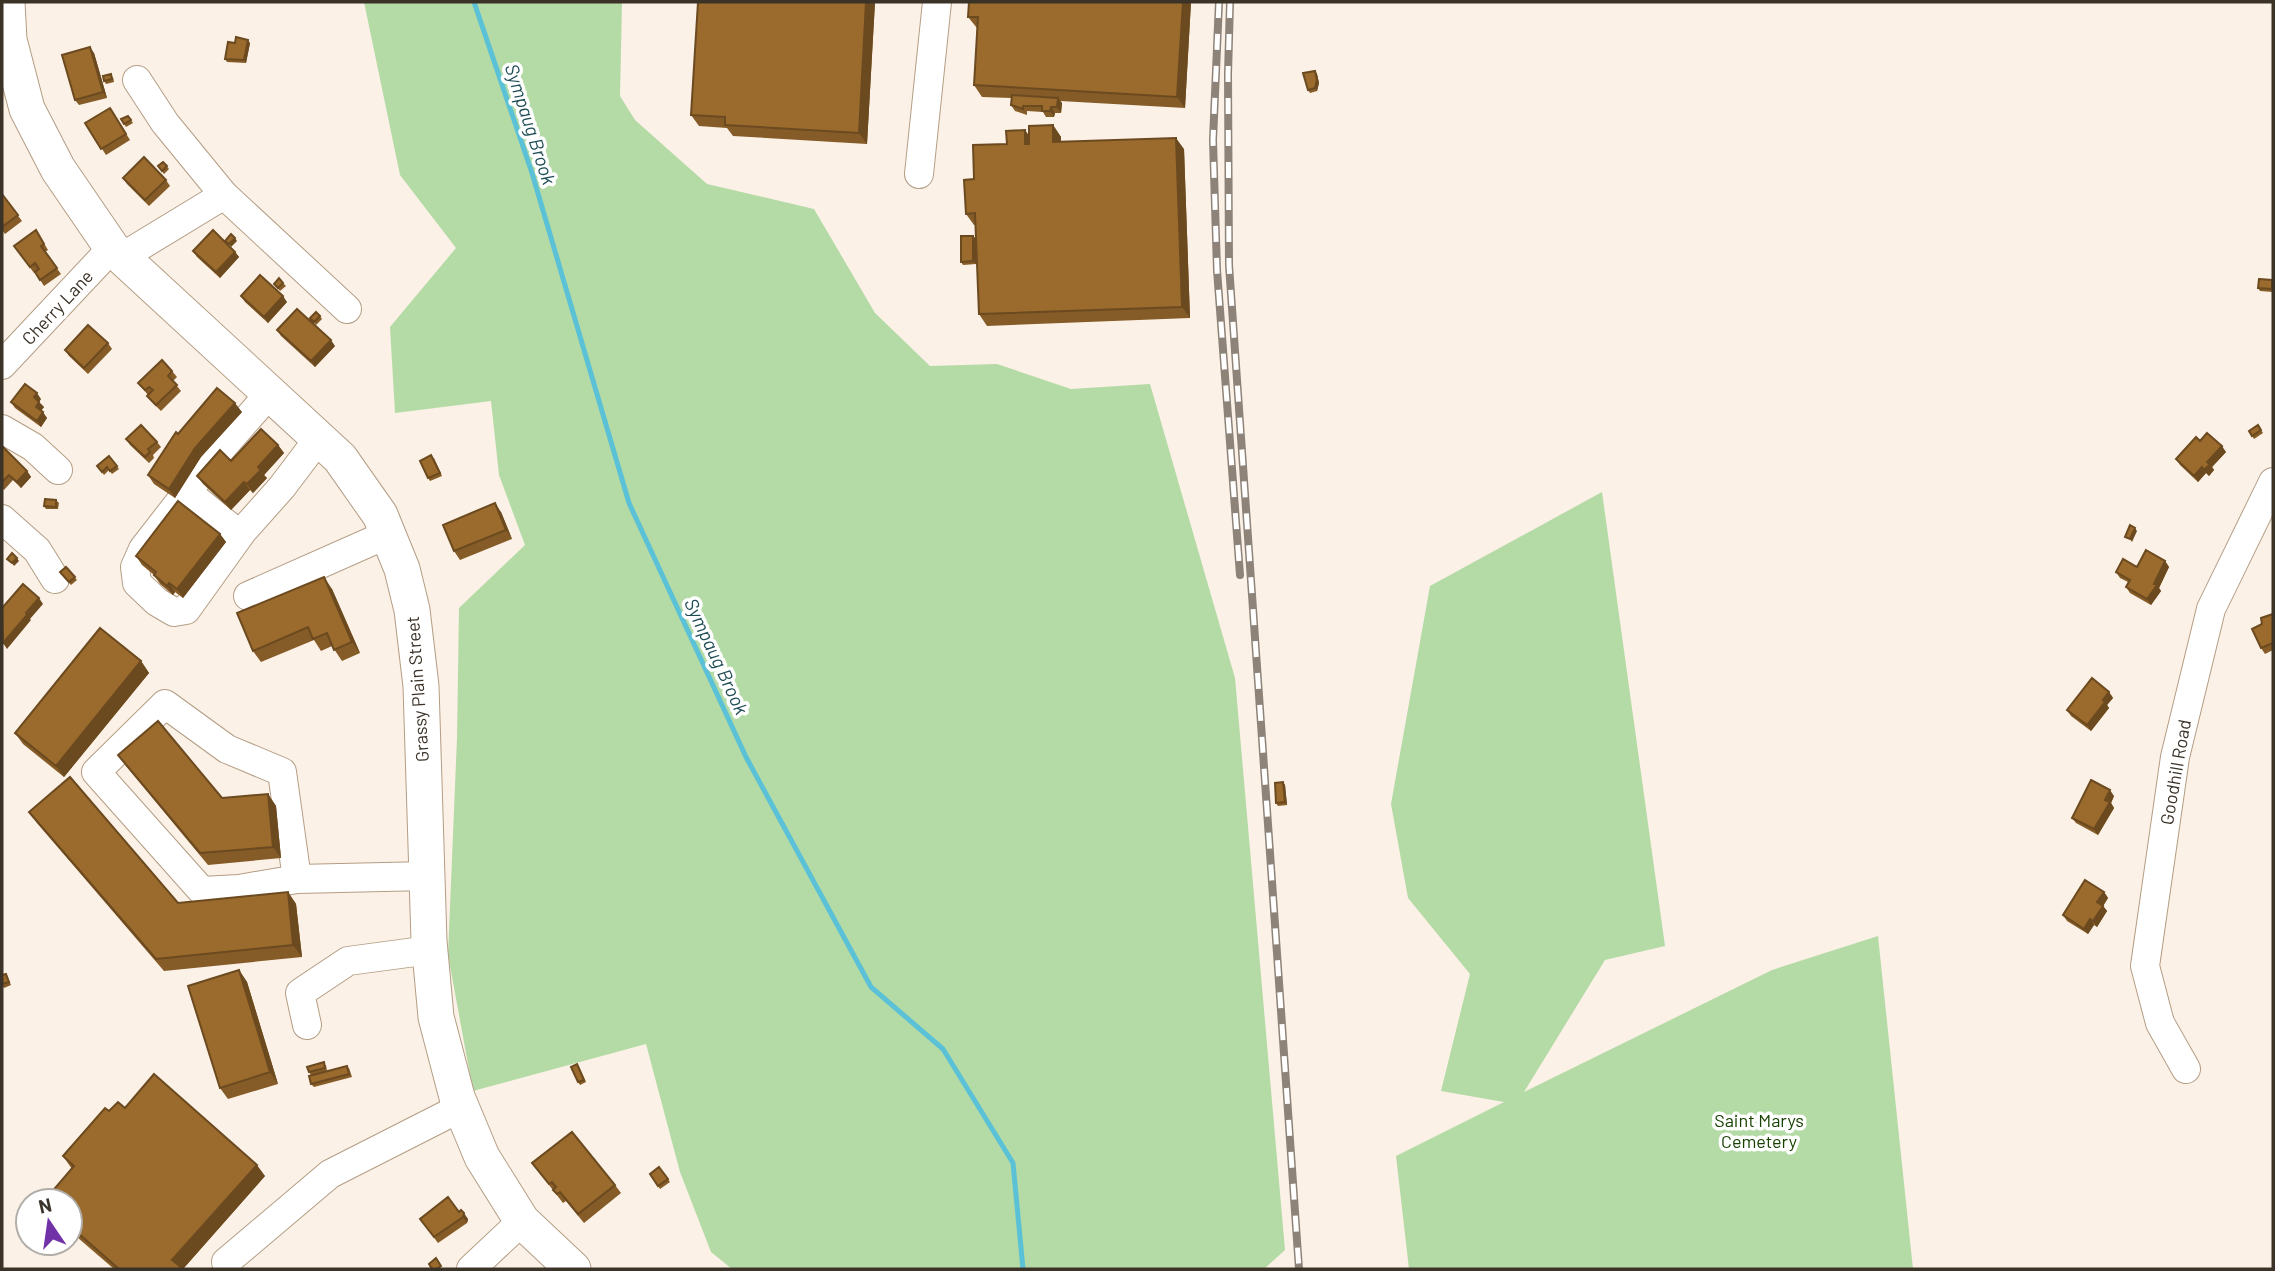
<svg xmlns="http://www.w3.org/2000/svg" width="2275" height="1271" viewBox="0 0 2275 1271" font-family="Barlow,sans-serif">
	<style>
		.green { fill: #b4daa6 }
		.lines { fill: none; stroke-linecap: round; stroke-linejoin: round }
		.stream { stroke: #5bc1d6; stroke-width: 5 }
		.minor-casing { stroke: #b49d84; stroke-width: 30 }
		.major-casing { stroke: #b49d84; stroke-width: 37 }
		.minor { stroke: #fff; stroke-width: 28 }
		.major { stroke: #fff; stroke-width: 35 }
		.rail-casing { stroke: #8d8379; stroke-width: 8 }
		.rail { stroke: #fff; stroke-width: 5; stroke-dasharray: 16; stroke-linecap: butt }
		.wall { fill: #855b27 }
		.shaded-wall { fill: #6c4a20 }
		.building { fill: #9b6a2d; stroke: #6c4a20; stroke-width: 2 }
		.labels { text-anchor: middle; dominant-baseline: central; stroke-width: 7; stroke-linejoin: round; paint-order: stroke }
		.street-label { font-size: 18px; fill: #3b3228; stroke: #fff }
		.park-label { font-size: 18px; fill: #174100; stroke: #fff }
		.water-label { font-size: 19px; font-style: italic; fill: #1f4c55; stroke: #fff }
	</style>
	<rect width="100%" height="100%" fill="#fbf1e6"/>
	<!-- green -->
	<path class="green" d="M364,2H622L620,96L635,120L707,184L814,209L875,313L930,366L997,364L1071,389L1150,384L1235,678L1285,1250L1264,1269H732L711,1252L680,1172L646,1044L473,1091L448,955L457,738L459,608L525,545L499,475L491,401L395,413L390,327L456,248L400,175Z
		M1602,492L1665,946L1605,960L1524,1092L1772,970L1878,936L1913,1269H1409L1396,1156L1504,1102L1441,1091L1470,974L1408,898L1391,804L1430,586Z"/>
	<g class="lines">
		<!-- stream -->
		<path class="stream" d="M474,2L532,173L629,503L746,757L871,987L943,1049L1013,1163L1023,1269"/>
		<defs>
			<path id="minor" d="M919,174L937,2
				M224,195L347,309
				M122,257L224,195L165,123L137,80
				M2,365L112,248
				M271,392L220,450L143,549L135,567L137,583L157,602L174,612L186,610L242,532L282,487L319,438
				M2,429L33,447L58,470
				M188,493L240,535
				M2,519L37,550L55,579
				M248,596L388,534
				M297,879L282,772L227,749L165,704L96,772L202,891L239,889L297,879L427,876
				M307,1025L300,993L348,961L430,950
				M2186,1069L2160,1023L2145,966L2175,757L2211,609L2273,482
				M226,1262L330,1174L462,1107
				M471,1269L522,1221"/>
			<path id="major" d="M7,2L9,40L27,109L58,169L112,248L340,458L380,515L402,569L412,610L421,686L429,941L436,1017L457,1097L482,1157L522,1221L573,1269"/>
		</defs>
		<!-- minor casing -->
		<use href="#minor" class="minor-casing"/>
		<!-- major casing -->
		<use href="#major" class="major-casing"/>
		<!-- minor -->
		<use href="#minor" class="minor"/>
		<!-- major -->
		<use href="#major" class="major"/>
		<defs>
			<path id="rail" d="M1219,2L1213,140L1217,270L1240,575
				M1230,2L1228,74L1229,265L1299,1269"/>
		</defs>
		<!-- rail casing -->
		<use href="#rail" class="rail-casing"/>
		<!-- rail -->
		<use href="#rail" class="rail"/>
	</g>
	<!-- wall -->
	<path class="wall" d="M698,2H875L867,144L733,136L727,128L699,126L691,115Z
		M1191,2L1185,108L1060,101L1062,103L1061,113H1055L1054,117H1046L1043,112L1027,111V115L1015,111L1011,105V98L982,97L974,85L977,28L968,17Z
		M235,43H250L246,63L227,62L225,59Z
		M94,53L107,98L79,105L75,100Z
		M1315,71L1317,74L1319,83L1317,91L1310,93L1308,90Z
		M113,77L114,82L106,84L104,81Z
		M110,108L130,140L106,155L85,123Z
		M128,116L133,123L126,127L121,119Z
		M1053,125L1061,137V142L1184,149L1190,318L987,326L979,314L976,225H974L966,214L974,179L1007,144L1025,130L1029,136Z
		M163,162L169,169L164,174L158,166Z
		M123,178L166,180L170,186L149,206L127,184Z
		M2,194L22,221L5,234L2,230Z
		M36,230L48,250L45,252L61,274L44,286L35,272L39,269L34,273L14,246Z
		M973,236L976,239V264L963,265L961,262Z
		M193,251L235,252L239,257L220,278L197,257Z
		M2272,280L2273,292L2260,291L2258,288Z
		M283,283L286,286L280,291L274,284Z
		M241,296L287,302L268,323L245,302Z
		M320,316L322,319L316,325L310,318Z
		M277,330L335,346L315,367L281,336Z
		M108,343L112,349L88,374L69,356L65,350Z
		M172,371L177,377L173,381L181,391L161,411L152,402L147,396L148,395L138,383Z
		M41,399L39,402L44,407L41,411L47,418L41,427L15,408L11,402Z
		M242,412L201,457L175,498L154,484L148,475L178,434Z
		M2258,425L2263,433L2254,439L2249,431Z
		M126,439L157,442L161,447L153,455L154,458L149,463L130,445Z
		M2200,441L2226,452L2212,467L2214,470L2209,476L2206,473L2198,482L2180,465L2176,459Z
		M278,445L284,453L264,475L267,478L253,493L250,490L231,510L203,484L197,476L231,461Z
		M2,446L27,471L31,477L21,488L13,480L4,490L2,488Z
		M109,456L119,469L112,474L109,470L104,475L97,466Z
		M434,458L442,476L430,481L428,478Z
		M56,500L59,503L58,509H46L44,506Z
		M501,512L512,539L460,560L454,551Z
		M220,534L226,542L183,598L175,592L173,595L160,584L154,575L142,565L136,556Z
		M2165,561L2169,567L2159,588L2161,591L2151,605L2130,593L2126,587L2128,582L2120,578L2116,572Z
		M66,567L77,580L71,585L60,572Z
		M332,589L360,653L342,661L332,646L321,651L314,640L261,662L253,651Z
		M2273,614V650L2265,654L2261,648L2262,624Z
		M141,661L149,673L64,777L23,744L15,733Z
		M2109,692L2113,698L2107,705L2109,708L2091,731L2071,716L2067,710Z
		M118,755L222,798L268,794L276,806L281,858L208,865L126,766Z
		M1283,782L1285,785L1287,805L1278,806L1276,803Z
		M2114,796L2111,803L2114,808L2098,835L2076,823L2072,818Z
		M29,812L178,903L288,892L296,904L302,957L164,971L37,823Z
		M2104,892L2108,898L2103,906L2107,911L2097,927L2094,925L2088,934L2067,921L2063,915Z
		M239,970L247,982L278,1084L228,1099L220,1088Z
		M6,974L11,985L4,988L2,985V975Z
		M326,1065L327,1071L349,1068L352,1077L314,1087L311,1084V1075L309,1072Z
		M579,1067L586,1082L580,1085L578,1082Z
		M125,1108L265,1176L183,1269H114L70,1231V1201L72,1169L63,1156L109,1111Z
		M532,1163L615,1185L621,1193L584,1223L566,1201L563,1203Z
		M659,1167L670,1182L660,1189L650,1174Z
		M459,1212L468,1219L467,1223L438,1243L420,1219Z"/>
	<!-- shaded-wall -->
	<path class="shaded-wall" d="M866,2H875L867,144L859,133Z
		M1183,2H1191L1185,108L1177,97Z
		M248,40L250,43L246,63L244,60Z
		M90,47L94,53L107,98L103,92Z
		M1315,71L1317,74L1319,83L1317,91L1315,88Z
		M1058,98L1062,103L1061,113L1057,107Z
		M1051,107L1055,113L1054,117L1050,111Z
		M1053,125L1061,137V154L1053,142Z
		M1025,130L1033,142V155L1025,144Z
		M1176,138L1184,149L1190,318L1182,307Z
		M973,236L976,239V264L973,261Z
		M235,238L237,241L231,247L229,244Z
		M235,252L239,257L220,278L216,272Z
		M283,296L287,302L268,323L264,317Z
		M331,340L335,346L315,367L311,361Z
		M37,393L41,399L38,403L34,397Z
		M39,402L44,407L40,412L36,407Z
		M235,403L242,412L201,457L175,498L169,489L195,448Z
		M43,412L47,418L41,427L37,421Z
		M278,445L284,453L264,475L267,478L253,493L247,484L258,467Z
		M2222,446L2226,452L2212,467L2214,470L2209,476L2204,470L2207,462Z
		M2202,467L2206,473L2198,482L2194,476Z
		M27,471L31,477L21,488L17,482Z
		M244,482L250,490L231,510L225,502Z
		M495,503L501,512L512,539L506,530Z
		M2135,528L2137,531L2132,542L2130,539Z
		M220,534L226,542L183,598L177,589Z
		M17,558L19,561L14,566L12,563Z
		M2165,561L2169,567L2159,588L2161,591L2151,605L2147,599Z
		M324,577L332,589L360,653L352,642Z
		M169,583L175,592L173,595L167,586Z
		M39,598L43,604L30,619L31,620L7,649L3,643Z
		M141,661L149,673L64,777L56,766Z
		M2109,692L2113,698L2107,705L2109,708L2091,731L2087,725L2103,700Z
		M1283,782L1285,785L1287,805L1285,802Z
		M2110,790L2114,796L2111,803L2114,808L2098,835L2094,829Z
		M268,794L276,806L281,858L273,847Z
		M288,892L296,904L302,957L293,945Z
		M2104,892L2108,898L2103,906L2107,911L2097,927L2093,921L2097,902Z
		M2090,919L2094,925L2088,934L2084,929Z
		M239,970L247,982L278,1084L270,1072Z
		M257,1165L265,1176L183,1269L172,1260Z
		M464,1213L468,1219L467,1223L463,1217Z"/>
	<!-- building -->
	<path class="building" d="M698,2H866L859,133L725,125V117L691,115Z
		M969,2H1183L1177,97L974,85L978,17H968Z
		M236,37L248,40L244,60L225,59L228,42L235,43Z
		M90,47L103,92L75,100L62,55Z
		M1315,71L1317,80L1315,88L1308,90L1303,73Z
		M111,74L112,79L104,81L103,76Z
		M1012,95L1058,98L1057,107H1051L1050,111H1042V106H1023V109L1011,105Z
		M110,108L126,134L101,149L85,123Z
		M128,116L131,120L124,124L121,119Z
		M1053,125V142L1176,138L1182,307L979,314L975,213L966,214L964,180L974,179L973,145L1007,144L1006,131L1025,130V144H1029V126Z
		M144,157L166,180L145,200L123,178Z
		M163,162L167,166L162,171L158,166Z
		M2,194L18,215L2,227Z
		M36,230L44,244L41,246L57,268L40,280L35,272L39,269L35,263L30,267L14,246Z
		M213,230L235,252L216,272L193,251Z
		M231,234L235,238L229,244L225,241Z
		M961,236H973V261L961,262Z
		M260,275L283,296L264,317L241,296Z
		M279,278L283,283L278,288L274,284Z
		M2259,279L2272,280V289L2258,288Z
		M297,309L331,340L311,361L277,330Z
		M316,312L320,316L314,322L310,318Z
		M88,325L108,343L84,368L65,350Z
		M162,360L172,371L168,376L177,385L156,405L147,396L153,390L149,387L145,390L138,383Z
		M25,384L37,393L34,397L39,402L36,407L43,412L37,421L11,402Z
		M217,388L235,403L195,448L169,489L148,475L176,432L178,434Z
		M141,425L157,442L148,449L150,452L145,457L126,439Z
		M2258,425L2261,430L2252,436L2249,431Z
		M261,429L278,445L258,467L261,470L247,484L244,482L225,502L197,476L220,450L231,461Z
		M2207,433L2222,446L2207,462L2210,464L2204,470L2202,467L2194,476L2176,459L2196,437L2200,441Z
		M2,446L27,471L17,482L9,475L2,482Z
		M431,455L440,473L428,478L420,461Z
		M109,456L117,466L110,471L107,467L102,472L97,466Z
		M45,499L56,500V507L44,506Z
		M178,501L220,534L177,589L169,583L167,586L154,575L156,572L136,556Z
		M495,503L506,530L454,551L443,525Z
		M2130,525L2135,528L2130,539L2125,537Z
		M2146,550L2165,561L2154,584L2157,585L2147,599L2126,587L2130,580L2116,572L2123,559L2137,567Z
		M12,553L17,558L12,563L7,559Z
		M66,567L75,577L69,582L60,572Z
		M324,577L352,642L334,650L327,633L313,639L308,627L253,651L237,613Z
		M23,584L39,598L26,613L27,615L3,643L2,608Z
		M2273,614V643L2261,648L2252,629L2262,624L2261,618Z
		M100,628L141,661L56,766L15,733Z
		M2092,678L2109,692L2103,700L2105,702L2087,725L2067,710Z
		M158,721L222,798L268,794L273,847L200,853L118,755Z
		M70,777L178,903L288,892L293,945L156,959L29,812Z
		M2091,780L2110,790L2105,800L2110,802L2094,829L2072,818Z
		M1283,782L1285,802L1276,803L1275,783Z
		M2085,880L2104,892L2097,902L2103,906L2093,921L2090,919L2084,929L2063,915Z
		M239,970L270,1072L220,1088L188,986Z
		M6,974L9,982L2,984V975Z
		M324,1062L325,1068L309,1072L307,1067Z
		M577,1064L584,1080L578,1082L571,1067Z
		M347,1066L349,1074L311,1084L309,1076Z
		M154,1074L257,1165L172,1260L183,1269H119L70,1226V1201H44L74,1166L63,1156L105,1108L109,1111L118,1102L125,1108Z
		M572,1132L615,1185L578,1214L560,1192L557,1194L553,1190L556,1187L552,1182L549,1184L532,1163Z
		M659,1167L668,1179L658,1186L650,1174Z
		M448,1197L459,1212L461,1210L464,1213L463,1217L434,1237L420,1219Z
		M436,1258L441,1266L437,1269H432L429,1264Z"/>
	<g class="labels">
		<!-- street labels -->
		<g class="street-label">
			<text transform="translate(57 307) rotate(-47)">Cherry Lane</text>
			<text transform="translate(417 689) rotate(-94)">Grassy Plain Street</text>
			<text transform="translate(2175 772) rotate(-80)">Goodhill Road</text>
		</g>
		<!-- park labels -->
		<g class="park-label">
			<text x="1759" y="1120">Saint Marys<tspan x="1759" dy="21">Cemetery</tspan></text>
		</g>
		<!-- water labels -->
		<g class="water-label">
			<text transform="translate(531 124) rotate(72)">Sympaug Brook</text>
			<text transform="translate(717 656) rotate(65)">Sympaug Brook</text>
		</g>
	</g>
	<!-- border -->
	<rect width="2275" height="1271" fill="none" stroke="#3b3228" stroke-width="7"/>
	<!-- north arrow -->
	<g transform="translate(49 1222) rotate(347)"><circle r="33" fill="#ffffff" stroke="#b1ada9" stroke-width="2"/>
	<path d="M0-5L12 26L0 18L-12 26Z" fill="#7232a7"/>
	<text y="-10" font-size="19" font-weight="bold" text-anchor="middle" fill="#3b3228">N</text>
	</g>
</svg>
